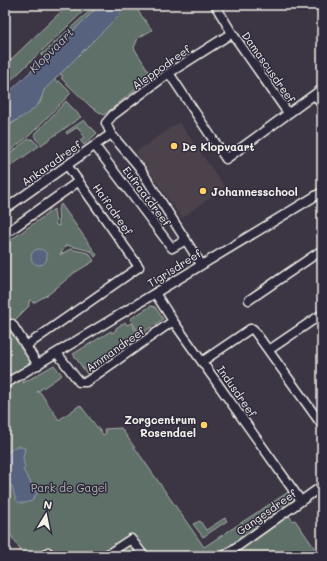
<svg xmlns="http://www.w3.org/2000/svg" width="327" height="561" viewBox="0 0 327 561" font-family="Mali,sans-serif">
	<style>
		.built { fill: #4c434c }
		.green { fill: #5e6f67; stroke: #a9b0a8 }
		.water { fill: #56627e; stroke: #959ba8 }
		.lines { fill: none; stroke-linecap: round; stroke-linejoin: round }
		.minor-casing { stroke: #f4f1e8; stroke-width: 11 }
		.minor { stroke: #2f2a3d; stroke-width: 8 }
		.poi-dot { fill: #ffd166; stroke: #2f2a3d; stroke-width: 1.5 }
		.labels { text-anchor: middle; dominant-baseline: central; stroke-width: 3; stroke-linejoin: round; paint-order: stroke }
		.street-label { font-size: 11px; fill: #f4f1e8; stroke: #2f2a3d }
		.poi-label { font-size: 11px; font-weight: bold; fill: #f4f1e8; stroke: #2f2a3d; text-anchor: start }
		.park-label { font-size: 11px; fill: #b0b6ae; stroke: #2f2a3d }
		.water-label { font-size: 12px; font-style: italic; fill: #b5b8be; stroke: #2f2a3d }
	</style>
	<rect width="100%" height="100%" fill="#3c3544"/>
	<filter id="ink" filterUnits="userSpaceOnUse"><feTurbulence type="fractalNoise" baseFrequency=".025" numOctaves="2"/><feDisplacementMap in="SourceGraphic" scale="8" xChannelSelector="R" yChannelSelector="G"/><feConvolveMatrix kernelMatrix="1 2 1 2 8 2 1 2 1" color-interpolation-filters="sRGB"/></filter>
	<g filter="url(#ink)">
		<!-- built -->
		<path class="built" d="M179,122L225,187L182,218L136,152Z"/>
		<!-- green -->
		<path class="green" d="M68,5H90L5,86V65Z
			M96,5H100L44,58L41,55Z
			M129,5H143L138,11L152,30L138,38L134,48L153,78L131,93L104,115L91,107L61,78L63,76L60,74Z
			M55,79L57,82L59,81L71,93L30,135L5,155V129L40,103L44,90Z
			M66,101L81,117L41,145L35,138V134Z
			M84,120L97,133L84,145L80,140L84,137L78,127L67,134L66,132Z
			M28,139H32L39,146L5,170V158Z
			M61,204L97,255L95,257L91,251L66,245L60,255L70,249L89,253L94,261L74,273L49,294L33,303L31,300L29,301V306L14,321H12L9,316L6,318L32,361L23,383L54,365L62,375L37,392H40L59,420L80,405L103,435L106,433L104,429L121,428L204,547L293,489L301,501L286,512L293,521L295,520L320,556H55L50,547L37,556H33L38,552L30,556H24L5,526V244L54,209L56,225L59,226L58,209Z
			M151,306L155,307L163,319L140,335L130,319Z
			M125,322L127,325L131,323L139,336L87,374L73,354L111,331L112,333L116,330V328Z
			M225,518L227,521L203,537L193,524L200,521L206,530Z"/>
		<!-- water -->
		<path class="water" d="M100,5H129L44,90C38,115 20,114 5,129V96Z
			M31 257a8 8 0 1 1 16 0a8 8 0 1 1-16 0Z
			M17,446L25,448L23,458L25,468L23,470L37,493L32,501C14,507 16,499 12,486L5,482V454Z"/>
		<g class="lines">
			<defs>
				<path id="minor" d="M215,5L232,33L288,113
					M169,73L226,159L322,89
					M315,95L322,105
					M95,146L172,248L186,240
					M5,209L111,134
					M5,234L79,181
					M201,264L139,167L111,134L106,123L113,115L169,73L232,33
					M155,293L173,321L301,501
					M249,300L322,250
					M12,324L38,365
					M26,346L139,267L67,165
					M269,350L322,314
					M57,353L79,382H86L173,321
					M203,361L250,329H253L322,425
					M5,384L322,192
					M108,554L131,539L144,556
					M43,556L48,552L51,556
					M224,556L322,486"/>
			</defs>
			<!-- minor casing -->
			<use href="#minor" class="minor-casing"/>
			<!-- minor -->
			<use href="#minor" class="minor"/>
		</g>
	</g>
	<!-- markers -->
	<g class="poi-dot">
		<circle cx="174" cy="146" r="4"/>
		<circle cx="203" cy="191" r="4"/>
		<circle cx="204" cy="425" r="4"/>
	</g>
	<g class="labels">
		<!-- street labels -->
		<g class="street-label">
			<text transform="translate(161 67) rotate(-35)">Aleppodreef</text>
			<text transform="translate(269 67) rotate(55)">Damascusdreef</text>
			<text transform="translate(51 163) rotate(-35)">Ankaradreef</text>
			<text transform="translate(147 196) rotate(53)">Eufraatdreef</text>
			<text transform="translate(113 209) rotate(55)">Haifadreef</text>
			<text transform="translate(174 268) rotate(-32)">Tigrisdreef</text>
			<text transform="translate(115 349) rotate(-35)">Ammandreef</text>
			<text transform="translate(237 391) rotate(55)">Indusdreef</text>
			<text transform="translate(266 512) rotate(-35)">Gangesdreef</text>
		</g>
		<!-- poi labels -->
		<g class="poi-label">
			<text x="182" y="146">De Klopvaart</text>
			<text x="211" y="191">Johannesschool</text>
			<text x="196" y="419" text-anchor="end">Zorgcentrum<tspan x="196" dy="13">Rosendael</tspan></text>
		</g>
		<!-- park labels -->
		<g class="park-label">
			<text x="69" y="487">Park de Gagel</text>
		</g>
		<!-- water labels -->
		<g class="water-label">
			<text transform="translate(51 50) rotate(-45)">Klopvaart</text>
		</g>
	</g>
	<!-- margin -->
	<rect width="327" height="561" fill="none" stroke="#2f2a3d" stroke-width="20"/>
	<rect x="10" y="10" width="307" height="541" fill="none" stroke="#f4f1e8" stroke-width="1.5" filter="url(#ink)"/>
	<!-- north arrow -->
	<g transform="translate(46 515) rotate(10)" stroke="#2f2a3d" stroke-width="3" paint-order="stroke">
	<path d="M0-3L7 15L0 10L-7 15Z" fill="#f4f1e8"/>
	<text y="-6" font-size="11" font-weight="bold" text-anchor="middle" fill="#f4f1e8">N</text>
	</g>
</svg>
